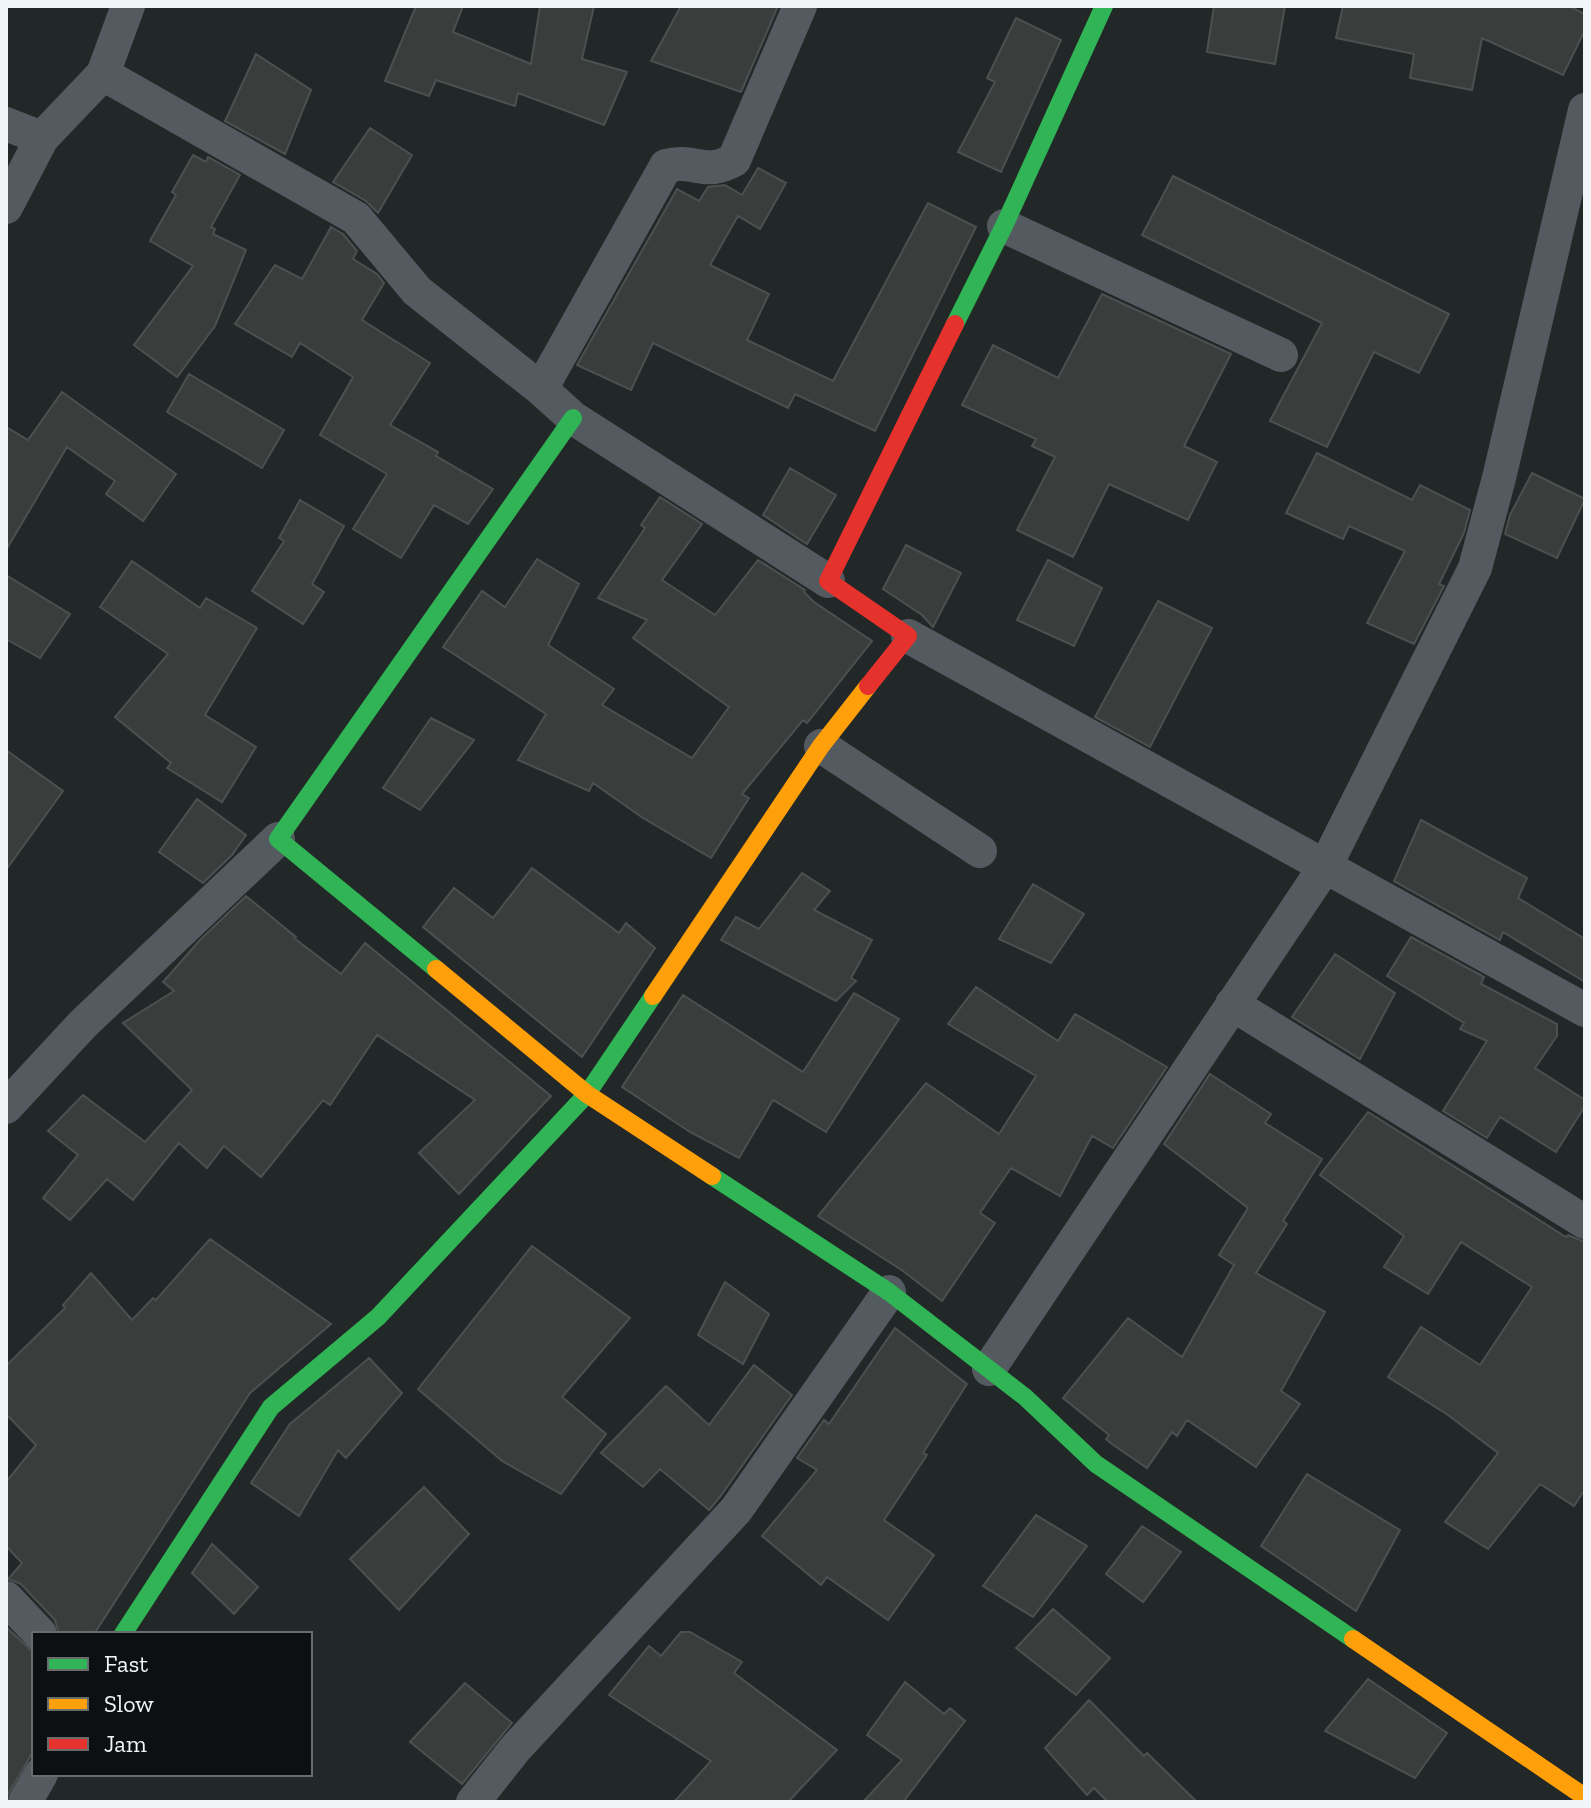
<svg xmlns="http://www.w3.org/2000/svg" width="1591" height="1808" viewBox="0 0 1591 1808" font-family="'Zilla Slab',serif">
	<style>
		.building { fill: #393d3c; stroke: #4c5050; stroke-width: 2 }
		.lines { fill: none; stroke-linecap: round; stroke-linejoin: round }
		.street { stroke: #545b60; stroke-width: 34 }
		.fast { stroke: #30b455; stroke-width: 18 }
		.slow { stroke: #ff9f0a; stroke-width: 18 }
		.jam { stroke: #e5322d; stroke-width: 18 }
	</style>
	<rect width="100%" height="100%" fill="#222727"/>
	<!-- building -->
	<path class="building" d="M416,6H463L453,32L531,64L540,6H594L582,59L627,72L604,125L518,93L515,106L436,80L429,96L385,81Z
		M681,6H778L741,92L651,61Z
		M1214,6H1285L1275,64L1207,52Z
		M1343,6H1569L1585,14V30L1563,75L1482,38L1472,90L1410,78L1414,54L1336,38Z
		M1016,18L1061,40L1001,172L958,152L995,82L987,78Z
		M256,54L311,90L285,154L225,121Z
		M370,128L412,155L378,213L366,201L333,182Z
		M193,155L206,162L208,157L240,175L211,227L215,229L213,234L246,250L215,326L177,377L134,345L193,266L150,241L176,195L172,192Z
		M758,168L786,183L760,229L738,216L710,265L769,294L747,340L833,381L928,203L976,227L875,431L795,394L788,408L653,343L631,390L577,365L677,189L699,201L708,187L725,185L742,195Z
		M1173,176L1449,314L1419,373L1374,352L1327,447L1270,421L1322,323L1142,235Z
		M331,227L343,234L357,251L353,259L377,274L384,283L362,320L430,363L390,425L438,452L436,456L493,489L468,524L434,505L401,558L353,529L387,474L320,435L353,377L300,343L292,357L235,324L275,265L302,279Z
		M1102,294L1231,354L1184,446L1217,462L1188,520L1109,484L1073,557L1017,530L1055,457L1032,446L1036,439L962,405L993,345L1058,378Z
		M189,374L284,430L262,468L167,412Z
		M62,392L176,474L143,521L106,494L115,481L67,447L6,550V427L28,440Z
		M1317,453L1412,500L1420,485L1470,510L1464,533L1439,584L1444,586L1414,644L1367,623L1405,551L1349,526L1343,539L1286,513Z
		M790,468L836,495L807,544L763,515Z
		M1532,473L1585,499L1557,558L1505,534L1510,515Z
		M660,497L702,524L662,580L715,615L758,560L805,590L804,592L814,602L872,641L807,723L803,720L742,794L749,798L711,858L643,818L593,783L589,791L518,760L546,714L443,647L482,591L505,607L537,559L579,584L548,645L614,689L602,705L692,758L729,707L633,638L647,620L598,598L645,528L641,525Z
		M300,500L344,526L312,584L324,592L303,624L252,591L284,541L279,538Z
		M906,545L961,573L933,627L922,615L883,589Z
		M1048,560L1102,588L1074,646L1017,620Z
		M132,561L200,608L206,598L257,628L205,715L256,747L222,802L167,768L171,763L115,717L168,654L100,607Z
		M6,575L70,614L40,658L6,639Z
		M1158,601L1212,628L1150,747L1095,717Z
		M431,718L474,740L420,810L383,788Z
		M6,750L63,791L6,870Z
		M197,799L246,835L232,855L203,883L159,852Z
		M1421,820L1527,878L1518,898L1585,939V982L1503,932L1500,940L1394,881Z
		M532,868L619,933L626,923L655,948L582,1057L423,927L454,888L493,918Z
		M802,873L830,891L814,910L872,940L851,978L856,981L836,1001L721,940L736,917L759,929Z
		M1033,884L1084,914L1051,963L999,939Z
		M246,896L296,937L294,938L341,974L365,943L551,1096L459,1194L419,1153L475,1100L377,1035L330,1105L323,1100L261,1177L224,1146L207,1168L179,1143L133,1200L107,1179L70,1220L43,1198L78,1155L48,1131L83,1095L145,1142L192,1090L123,1023L174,991L163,982L200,940Z
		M1411,937L1484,977L1481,984L1557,1024V1036L1535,1068L1585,1100V1106L1556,1152L1500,1117L1487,1138L1443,1111L1487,1041L1460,1029L1464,1023L1387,976Z
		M1335,954L1395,993L1360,1059L1292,1017Z
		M976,987L1058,1041L1075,1014L1167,1067L1113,1148L1092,1136L1060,1196L1011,1168L980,1213L995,1223L942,1301L903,1271L818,1216L926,1083L999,1134L1036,1076L948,1024Z
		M854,993L899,1019L826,1132L773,1100L739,1158L690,1132L622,1087L683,995L803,1072Z
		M1210,1074L1271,1114L1265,1123L1322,1159L1283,1221L1287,1224L1256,1273L1325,1312L1281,1391L1300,1404L1256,1467L1187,1420L1177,1436L1172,1432L1147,1468L1112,1444L1106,1439L1109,1435L1063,1398L1128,1318L1182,1357L1234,1265L1219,1255L1248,1208L1164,1144Z
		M1368,1112L1566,1237L1568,1235L1585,1242V1489L1574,1506L1540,1484L1488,1549L1445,1522L1498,1453L1448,1415L1388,1377L1421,1327L1480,1365L1532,1287L1461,1242L1428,1294L1384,1267L1404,1236L1320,1175Z
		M210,1239L331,1324L250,1393L94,1634H59L55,1620L21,1584L8,1579L22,1563L6,1546V1482L36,1445L6,1414V1366L65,1308L63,1305L91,1273L132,1320L153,1298L156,1300Z
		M532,1246L630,1318L562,1397L606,1434L561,1494L502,1461L418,1389Z
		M725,1282L769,1314L743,1364L698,1335Z
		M895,1328L967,1384L923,1453L927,1455L884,1520L934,1555L888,1620L827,1577L821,1585L762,1536L817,1470L797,1458L824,1420L829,1424Z
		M369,1358L402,1393L346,1458L338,1450L299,1516L251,1483L290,1424Z
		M754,1365L792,1395L720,1497L709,1510L660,1469L643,1487L601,1453L666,1386L709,1425Z
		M1307,1474L1400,1530L1356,1611L1261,1546Z
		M424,1487L469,1534L399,1610L350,1559Z
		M1036,1515L1087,1546L1033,1617L983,1586Z
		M1142,1526L1181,1552L1143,1602L1106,1574Z
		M212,1544L258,1587L234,1614L192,1573Z
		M1053,1609L1110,1658L1076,1695L1016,1648Z
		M6,1627L34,1653V1750L6,1798Z
		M681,1632H690L742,1662L734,1673L837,1750L788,1802H674L711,1761L609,1695L649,1646L661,1656Z
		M1368,1679L1447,1733L1415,1778L1325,1731Z
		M905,1682L944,1714L950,1708L965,1721L903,1802H863L902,1760L867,1735Z
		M465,1683L512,1723L462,1784L410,1742Z
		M1089,1700L1144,1756L1147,1753L1197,1802H1108L1094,1788L1087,1795L1045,1748Z"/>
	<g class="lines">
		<!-- street -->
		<path class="street" d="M103,74L356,218L417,291L541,389L573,418L828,581
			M6,124L42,138
			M6,207L42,138L103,74L128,6
			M1004,226L1281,355
			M541,389L666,166C695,158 704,177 734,160L800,6
			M908,636L1585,1010
			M821,746L980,851
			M1232,1004L1585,1222
			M6,1107L83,1024L278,839
			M989,1369L1326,865L1475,568L1499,478L1585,110
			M6,1598L40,1634
			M25,1802L41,1774
			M473,1802L515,1749L736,1510L889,1292"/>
		<!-- fast -->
		<path class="fast" d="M955,324L1004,226L1104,6
			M436,969L278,839L573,418
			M712,1176L889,1292L1025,1397L1096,1464L1353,1639
			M123,1634L271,1407L378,1317L587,1094L653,996"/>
		<!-- slow -->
		<path class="slow" d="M436,969L587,1094L712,1176
			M653,996L821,746L868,686
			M1353,1639L1585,1797"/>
		<!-- jam -->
		<path class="jam" d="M868,686L908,636L828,581L955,324"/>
	</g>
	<!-- border -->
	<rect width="1591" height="1808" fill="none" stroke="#f0f6f7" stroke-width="16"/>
	<!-- legend -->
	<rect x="32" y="1632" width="280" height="144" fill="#0c1011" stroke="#676c6d" stroke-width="2"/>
	<rect x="48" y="1658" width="40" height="12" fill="#30b455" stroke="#676c6d" stroke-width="2"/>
	<text x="104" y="1672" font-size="24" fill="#f0f6f7">Fast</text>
	<rect x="48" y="1698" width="40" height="12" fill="#ff9f0a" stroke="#676c6d" stroke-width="2"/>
	<text x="104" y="1712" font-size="24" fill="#f0f6f7">Slow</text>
	<rect x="48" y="1738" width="40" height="12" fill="#e5322d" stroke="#676c6d" stroke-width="2"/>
	<text x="104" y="1752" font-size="24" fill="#f0f6f7">Jam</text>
</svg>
